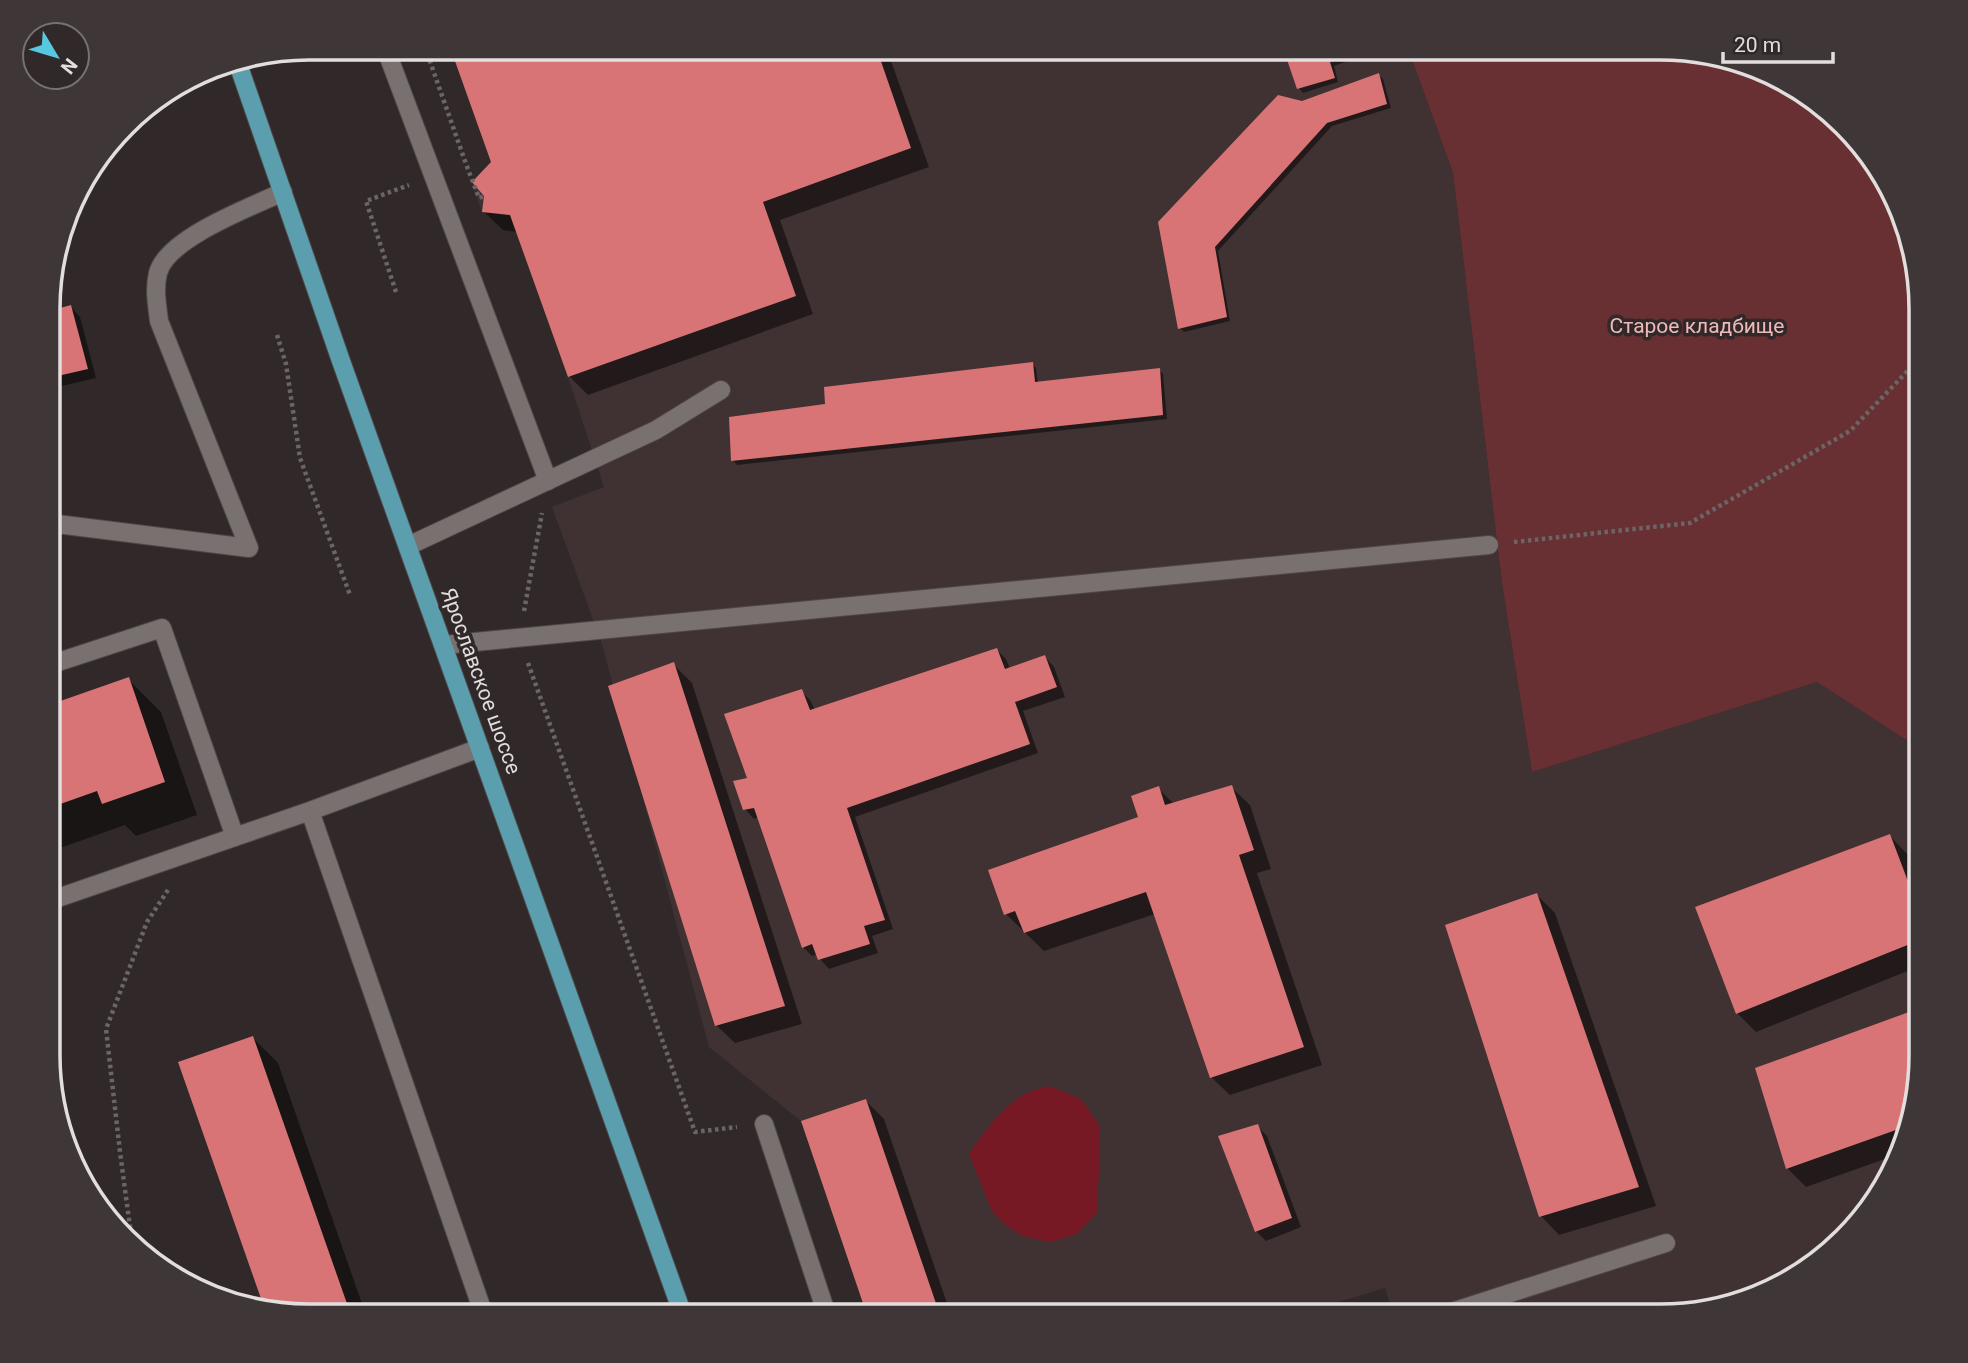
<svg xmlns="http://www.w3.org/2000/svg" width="1968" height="1363" viewBox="0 0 1968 1363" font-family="Roboto,sans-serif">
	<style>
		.built { fill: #403232 }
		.green { fill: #683032 }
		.water { fill: #771925 }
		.shadow { fill: #0007 }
		.building { fill: #d97476 }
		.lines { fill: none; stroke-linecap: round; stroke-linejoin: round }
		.minor-casing { stroke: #4e4747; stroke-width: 20 }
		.major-casing { stroke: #4e4747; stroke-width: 20 }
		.path { stroke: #6c6565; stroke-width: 4.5; stroke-dasharray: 3.5 3.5; stroke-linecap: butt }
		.minor { stroke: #797070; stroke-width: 18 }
		.major { stroke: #5b9fae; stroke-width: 18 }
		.labels { text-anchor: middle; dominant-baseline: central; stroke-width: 7; stroke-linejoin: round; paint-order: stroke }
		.park-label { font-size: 21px; fill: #efb9b8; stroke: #312929 }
		.street-label { font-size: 21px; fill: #e3dede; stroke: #312929 }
		.rim { fill: none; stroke: #e3dede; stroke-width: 3.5 }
	</style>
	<rect width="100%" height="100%" fill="#312929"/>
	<!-- built -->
	<path class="built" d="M450,47L1408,48L1453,173L1502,583L1532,772L1817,682L1920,749V1071L1907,1139L1867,1213L1776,1289L1660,1316H1394L1385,1288L1292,1316L867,1315L801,1121L709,1047L602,644L552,507L604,487L568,377L510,216L482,212L472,182L491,162Z"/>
	<!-- green -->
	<path class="green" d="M1408,48H1676L1744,61L1818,101L1886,178L1920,292V749L1817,682L1532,772L1502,583L1453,173Z"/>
	<!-- water -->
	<path class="water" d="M1050,1086L1081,1099L1099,1125V1170L1097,1212L1077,1234L1051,1242L1022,1236L1003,1223L991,1209L969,1154C982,1134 1002,1108 1023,1095C1031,1090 1041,1088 1050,1086Z"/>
	<!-- shadow -->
	<path class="shadow" d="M452,47H886L929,167L780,220L813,314L588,395L569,376L518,232L503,230L484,212L493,163Z
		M1285,48H1382V49L1334,66L1338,82L1303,93L1299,88Z
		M1379,75L1383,79L1391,108L1332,126L1218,251L1230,321L1184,332L1180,328L1159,223L1303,102Z
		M71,307L80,317L96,378L49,389V313Z
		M1032,364L1036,368L1038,384L1159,370L1163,374L1167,419L737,465L733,460L827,405Z
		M997,650L1006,659L1010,669L1045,657L1054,667L1065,697L1023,711L1038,753L855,817L893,929L872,936L878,953L829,969L820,959L817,954L812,956L803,947L759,817L754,819L745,809L749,779L801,691L810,700L815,710Z
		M673,664L692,683L802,1024L735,1043L716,1025Z
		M128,679L161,712L197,815L136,836L125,825L49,852V707Z
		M1231,787L1250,805L1271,869L1257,873L1322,1065L1230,1095L1211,1077L1155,914L1044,951L1006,914L1140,818L1158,788L1174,804Z
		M1890,836L1908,855L1920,886V966L1756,1032L1737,1013Z
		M1537,895L1555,913L1656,1206L1559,1235L1541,1216Z
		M1920,1010V1071L1907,1139L1899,1154L1806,1187L1788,1169L1757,1069Z
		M253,1038L278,1063L366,1315H292L267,1310Z
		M866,1101L884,1119L951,1315H869L803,1122Z
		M1257,1126L1267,1136L1301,1227L1266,1241L1256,1231Z"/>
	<!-- building -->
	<path class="building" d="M450,47H876L911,148L763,202L796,296L568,377L510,215L482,212L484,196L472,182L491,162Z
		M1283,48H1369L1330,62L1335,78L1297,89Z
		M1379,73L1387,104L1327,123L1215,247L1227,317L1178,329L1158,222L1278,95L1302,101Z
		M71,305L88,369L49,378V311Z
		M1033,362L1035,382L1160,368L1163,415L731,461L729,417L825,404L824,387Z
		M997,648L1005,669L1045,655L1057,687L1015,702L1030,744L847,808L885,920L864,926L870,944L818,960L812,944L802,948L754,808L743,810L733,781L747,778L724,714L802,689L810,710Z
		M674,662L785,1006L715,1026L608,686Z
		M129,677L165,782L102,804L97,791L49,808V705Z
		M1232,785L1254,850L1239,855L1304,1047L1210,1078L1146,892L1024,933L1015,911L1004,915L988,870L1138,817L1131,796L1159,786L1165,805Z
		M1890,834L1920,913V940L1736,1014L1695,907Z
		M1537,893L1639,1187L1539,1217L1445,925Z
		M1920,1008V1071L1910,1125L1786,1169L1755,1068Z
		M253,1036L351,1315H292L265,1310L178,1062Z
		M866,1099L940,1315H867L801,1121Z
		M1258,1124L1292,1218L1255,1232L1218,1136Z"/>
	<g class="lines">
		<defs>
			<path id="minor" d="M385,47L548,481
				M49,523L249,548L159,321C157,304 154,289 158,273C167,238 251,207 283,192
				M408,546L656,430L721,390
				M443,645L1489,545
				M49,665L162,628L235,837
				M310,811L484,1315
				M49,901L310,811L480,748
				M764,1124L827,1315
				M1439,1316L1666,1243"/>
			<path id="major" d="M237,61L341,361L683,1315"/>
		</defs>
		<!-- minor casing -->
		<use href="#minor" class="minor-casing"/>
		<!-- major casing -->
		<use href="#major" class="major-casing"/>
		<!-- path -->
		<path class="path" d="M425,47L466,164L479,198L484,196
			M396,292L366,201L409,185
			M277,335L286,364L300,458L350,595
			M1514,542L1690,523L1850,431L1920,358
			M524,611L542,513
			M528,663L695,1132L737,1127
			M132,1242L120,1152L106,1029L147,922L168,890"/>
		<!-- minor -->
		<use href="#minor" class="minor"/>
		<!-- major -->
		<use href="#major" class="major"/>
	</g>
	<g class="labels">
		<!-- park labels -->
		<g class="park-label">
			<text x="1697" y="326">Старое кладбище</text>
		</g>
		<!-- street labels -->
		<g class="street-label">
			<text transform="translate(481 681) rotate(70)">Ярославское шоссе</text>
		</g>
	</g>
	<!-- crop -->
	<path d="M0 0H1968V1363H0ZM309 60H1660A249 249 0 0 1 1909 309V1055A249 249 0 0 1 1660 1304H309A249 249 0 0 1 60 1055V309A249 249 0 0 1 309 60Z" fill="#3f3737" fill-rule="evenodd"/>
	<path class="rim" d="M309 60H1660A249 249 0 0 1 1909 309V1055A249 249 0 0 1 1660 1304H309A249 249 0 0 1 60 1055V309A249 249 0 0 1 309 60Z"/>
	<!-- north arrow -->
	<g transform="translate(56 56) rotate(128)"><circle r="33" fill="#312929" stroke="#787171" stroke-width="2"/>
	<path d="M0-5L12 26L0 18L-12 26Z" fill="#56c9e1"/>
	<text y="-10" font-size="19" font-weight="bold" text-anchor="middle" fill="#e3dede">N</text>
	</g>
	<!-- scale -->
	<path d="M1723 52v10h110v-10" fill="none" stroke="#e3dede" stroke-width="3.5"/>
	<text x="1734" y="52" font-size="21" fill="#e3dede" stroke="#312929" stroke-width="5" paint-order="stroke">20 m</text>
</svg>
